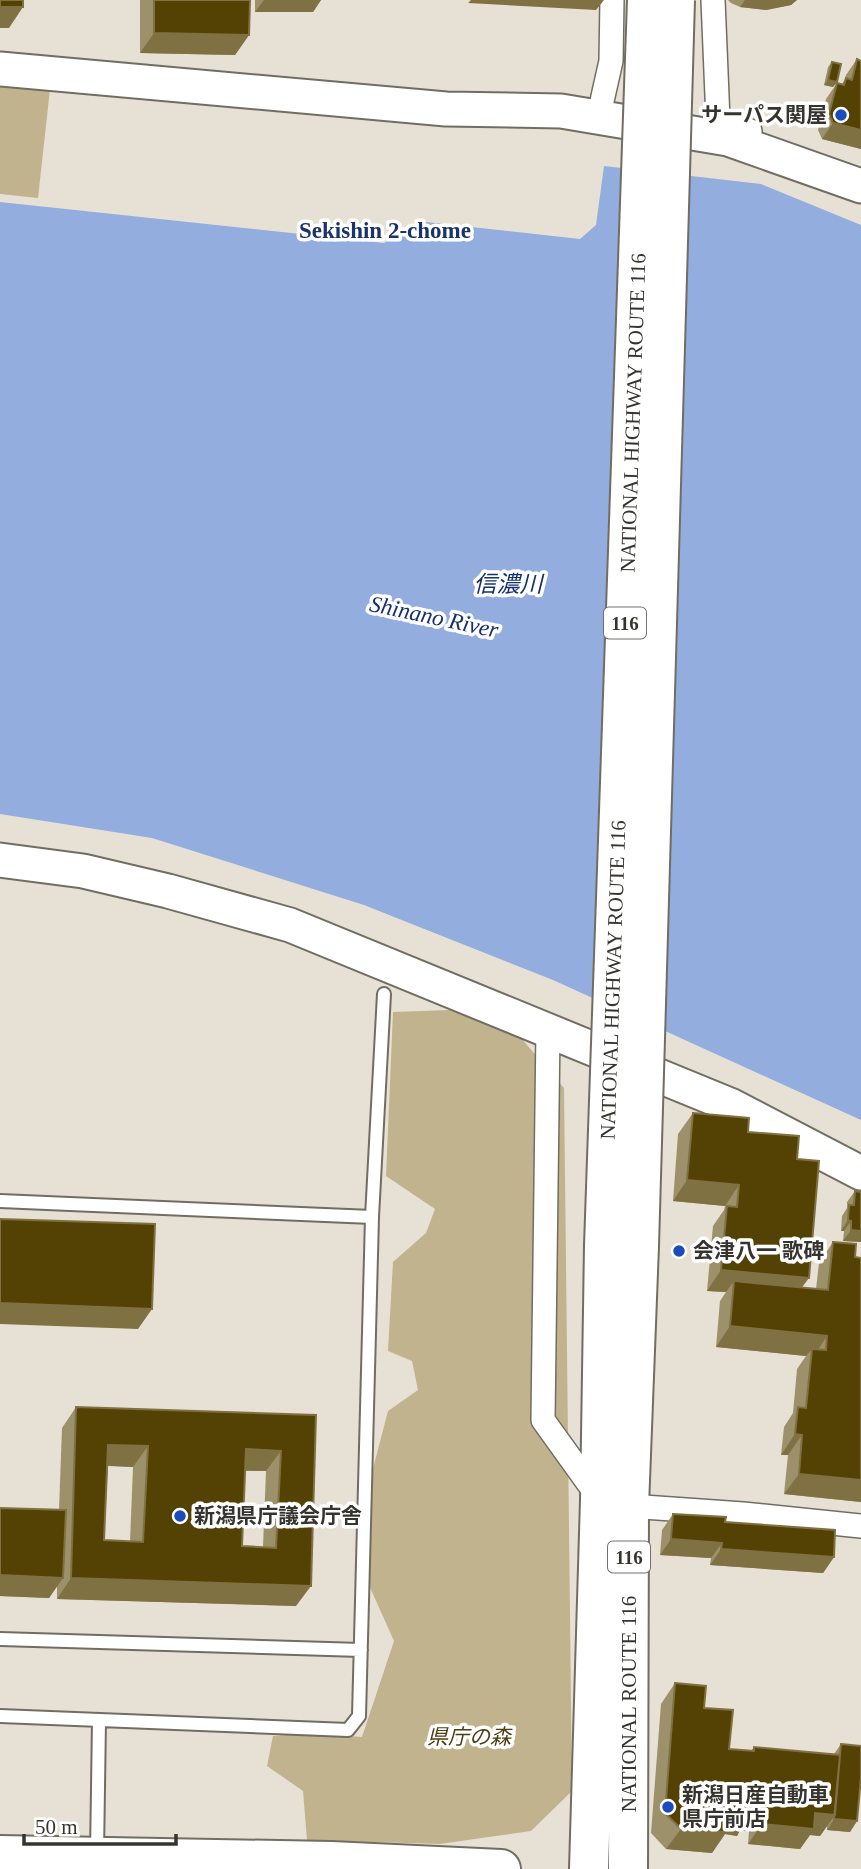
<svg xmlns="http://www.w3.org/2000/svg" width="861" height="1869" viewBox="0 0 861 1869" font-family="'Times New Roman','Noto Sans JP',serif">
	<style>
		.green { fill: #c2b38f }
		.water { fill: #93adde }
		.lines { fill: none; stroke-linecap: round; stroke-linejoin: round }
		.lane-casing { stroke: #726d62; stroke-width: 16 }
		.street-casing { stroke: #726d62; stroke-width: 26 }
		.secondary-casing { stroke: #726d62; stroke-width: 37 }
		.highway-casing { stroke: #726d62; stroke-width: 42 }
		.lane { stroke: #fff; stroke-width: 12 }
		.street { stroke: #fff; stroke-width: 23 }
		.secondary { stroke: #fff; stroke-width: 33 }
		.highway { stroke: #fff; stroke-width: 38 }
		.highway-bridge-casing { stroke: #726d62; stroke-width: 42; stroke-linecap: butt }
		.highway-bridge { stroke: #fff; stroke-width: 38 }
		.wall { fill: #9d916c; fill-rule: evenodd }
		.shaded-wall { fill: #807142 }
		.building { fill: #544104; stroke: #807142; stroke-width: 2; fill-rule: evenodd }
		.poi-dot { fill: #1c4cb9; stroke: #fff; stroke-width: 2.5 }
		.labels { text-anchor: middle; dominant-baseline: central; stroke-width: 7; stroke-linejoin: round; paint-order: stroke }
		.shield { fill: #fff; stroke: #72716d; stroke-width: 2 }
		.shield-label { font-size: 19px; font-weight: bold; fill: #36342f }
		.poi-label { font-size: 21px; font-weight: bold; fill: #36342f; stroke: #fff; text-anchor: start }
		.street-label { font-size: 21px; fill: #36342f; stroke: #fff }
		.park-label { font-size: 21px; font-style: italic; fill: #4d3d11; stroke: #fff }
		.neighbourhood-label { font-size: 23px; font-weight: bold; fill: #1a346a; stroke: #fff }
		.water-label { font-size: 23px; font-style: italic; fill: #16316b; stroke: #fff }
	</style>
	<rect width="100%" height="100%" fill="#e6e1d4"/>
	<!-- green -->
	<path class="green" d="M0,75L51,80L38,198L0,194Z
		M450,1010L515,1031L564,1088L572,1791L531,1831L440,1844L307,1840L303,1791L267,1766L273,1736L310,1733L362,1737L394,1641L368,1583L370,1480L388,1411L418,1390L412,1361L388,1351L393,1262L426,1233L435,1209L386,1176L393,1012Z"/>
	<!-- water -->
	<path class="water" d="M604,166L761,184L861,225V1120L553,980L364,905L152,838L0,814V202L384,243L426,222L580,239L596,225Z"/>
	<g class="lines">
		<defs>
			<path id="lane" d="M0,1201L372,1217
				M0,1639L361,1650
				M0,1716L348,1730L359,1716L372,1217L384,994
				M97,1854L99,1721"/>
			<path id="street" d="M713,0L718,120L750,131
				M602,101L611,61L612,0
				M548,1029L543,1420L599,1498
				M629,1506L743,1514L861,1526"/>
			<path id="secondary" d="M0,69L446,109L561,111L728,139L861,186
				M0,860L83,871L168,891L290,925L730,1105L861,1173"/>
			<path id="highway" d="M0,1855L331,1861L501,1869
				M589,1869L600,1500L604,1246
				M628,1869L629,1506L639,1246"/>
		</defs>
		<!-- lane casing -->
		<use href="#lane" class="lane-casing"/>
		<!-- street casing -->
		<use href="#street" class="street-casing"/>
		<!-- secondary casing -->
		<use href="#secondary" class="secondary-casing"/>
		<!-- highway casing -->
		<use href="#highway" class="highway-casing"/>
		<!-- lane -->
		<use href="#lane" class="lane"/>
		<!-- street -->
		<use href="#street" class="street"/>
		<!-- secondary -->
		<use href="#secondary" class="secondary"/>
		<!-- highway -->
		<use href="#highway" class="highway"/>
		<defs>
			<path id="highway-bridge" d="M604,1246L647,0
				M639,1246L675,0"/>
		</defs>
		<!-- highway-bridge casing -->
		<use href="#highway-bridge" class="highway-bridge-casing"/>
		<!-- highway-bridge -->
		<use href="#highway-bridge" class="highway-bridge"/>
	</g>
	<!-- wall -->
	<path class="wall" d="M140,0H250L249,35L235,55L140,53Z
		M255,0H321L313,12H255Z
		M728,0H797L791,5L766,10L740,7L731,3Z
		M857,59L861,78V149L822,139L818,130L826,99L837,83L842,84L845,79L846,75Z
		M832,62L837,82L833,87L824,85L828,67Z
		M693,1113L748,1132L797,1159L802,1288L816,1289L819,1263L833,1242L855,1257L861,1502L784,1494L788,1455H781L784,1427L793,1413L797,1369L806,1356L716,1347L720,1301L726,1292L707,1291L713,1226L724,1210L725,1206L673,1201L678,1134Z
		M855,1191L861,1242L843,1241L844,1231H841L842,1216L847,1208V1202Z
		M76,1407L316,1415L296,1606L57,1599V1586L49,1598L0,1596V1508L59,1510L62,1428ZM108,1466L133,1467L130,1542L104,1540ZM245,1471H266L263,1547L242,1546Z
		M673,1514L834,1557L823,1573L710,1565L711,1558L660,1555L662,1530Z
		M675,1683L704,1708L729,1749L751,1751L754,1747L834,1754L841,1744L857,1821L850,1832L827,1830V1826L820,1836L810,1835L800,1849L748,1844L749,1831L740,1830L737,1836L725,1834L712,1853L666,1849L651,1833L661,1704Z"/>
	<!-- shaded-wall -->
	<path class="shaded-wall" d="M264,0H321L313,12H255Z
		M471,0H604L596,10L468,3Z
		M745,0H797L791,5L766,10L740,7Z
		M0,7H23L9,28H0Z
		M154,33L249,35L235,55L140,53Z
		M828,80L837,82L833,87L824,85Z
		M833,123L861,130V149L822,139Z
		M687,1180L739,1185L725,1206L673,1201Z
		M848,1220L851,1221L844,1231H841Z
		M851,1230L861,1231V1242L843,1241Z
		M721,1270L809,1278L794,1298L734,1281L726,1292L707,1291Z
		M0,1303L152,1309L138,1329L0,1324Z
		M730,1326L827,1336L813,1357L812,1349L806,1356L716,1347Z
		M795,1434L802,1435L788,1455H781Z
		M108,1445L148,1446L133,1467L94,1465Z
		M246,1449L281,1451L266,1471L232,1470Z
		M799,1474L861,1480V1502L784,1494Z
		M671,1539L722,1543L711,1558L660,1555Z
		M721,1549L834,1557L823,1573L710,1565Z
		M0,1575L63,1578L49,1598L0,1596Z
		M71,1578L311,1586L296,1606L57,1599Z
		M751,1809L763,1811L749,1831L740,1830L737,1836L725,1834L712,1853L666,1849L681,1829L720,1812Z
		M815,1813L835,1815L820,1836L810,1835L800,1849L748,1844L762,1824Z
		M834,1819L857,1821L850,1832L827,1830Z"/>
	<!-- building -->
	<path class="building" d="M0,0H23V7H0Z
		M154,0H250L249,35L154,33Z
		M857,59L861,61V130L833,123L829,114L837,83L844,85L846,78L852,80Z
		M832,62L841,64L837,82L828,80Z
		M693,1113L749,1118L748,1132L799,1136L797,1159L819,1161L809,1278L721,1270L727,1206L737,1207L739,1185L687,1180Z
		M855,1191L861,1192V1231L851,1230V1221L848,1220L849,1205H854Z
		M0,1219L155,1224L152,1309L0,1303Z
		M833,1242L856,1244L855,1257L861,1258V1480L799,1474L802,1435L795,1434L798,1407L806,1408L812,1349L826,1350L827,1336L730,1326L734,1281L828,1290Z
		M76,1407L316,1415L311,1586L71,1578ZM108,1445L148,1446L143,1542L104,1540ZM246,1449L281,1451L276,1548L242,1546Z
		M0,1508L66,1510L63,1578L0,1575Z
		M673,1514L726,1517L725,1522L835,1530L834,1557L721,1549L722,1543L671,1539Z
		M675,1683L706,1686L704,1708L733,1710L729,1749L754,1751V1747L840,1755L835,1815L815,1813L814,1829L762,1824L763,1811L751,1809V1815L720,1812L719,1818L729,1819L727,1832L681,1829L665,1813Z
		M841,1744L861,1746V1777L857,1821L834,1819Z"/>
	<!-- markers -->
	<g class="poi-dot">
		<circle cx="841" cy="115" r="7"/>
		<circle cx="679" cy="1251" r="7"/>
		<circle cx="180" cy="1516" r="7"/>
		<circle cx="668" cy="1807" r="7"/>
	</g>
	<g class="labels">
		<!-- shield labels -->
		<g class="shield">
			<rect x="604" y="607.5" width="42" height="31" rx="5"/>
			<rect x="608" y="1541.5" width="42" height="31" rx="5"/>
		</g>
		<g class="shield-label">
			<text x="625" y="623">116</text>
			<text x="629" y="1557">116</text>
		</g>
		<!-- poi labels -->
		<g class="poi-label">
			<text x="827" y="115" text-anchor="end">サーパス関屋</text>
			<text x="693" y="1251">会津八一 歌碑</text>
			<text x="194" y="1516">新潟県庁議会庁舎</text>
			<text x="682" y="1795">新潟日産自動車<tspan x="682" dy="24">県庁前店</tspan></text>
		</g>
		<!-- street labels -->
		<g class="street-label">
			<text transform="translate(633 413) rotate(-88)">NATIONAL HIGHWAY ROUTE 116</text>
			<text transform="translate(613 980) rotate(-88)">NATIONAL HIGHWAY ROUTE 116</text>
			<text transform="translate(629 1704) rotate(-90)">NATIONAL ROUTE 116</text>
		</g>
		<!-- park labels -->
		<g class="park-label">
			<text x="469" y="1737">県庁の森</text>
		</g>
		<!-- neighbourhood labels -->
		<g class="neighbourhood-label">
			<text x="385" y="230">Sekishin 2-chome</text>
		</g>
		<!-- water labels -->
		<g class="water-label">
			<text x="508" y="584">信濃川</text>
			<text transform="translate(434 617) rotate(12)">Shinano River</text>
		</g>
	</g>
	<!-- scale -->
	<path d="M24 1834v10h152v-10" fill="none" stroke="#36342f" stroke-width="3.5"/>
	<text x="35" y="1834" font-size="21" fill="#36342f" stroke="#ffffff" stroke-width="5" paint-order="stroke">50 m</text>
</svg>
